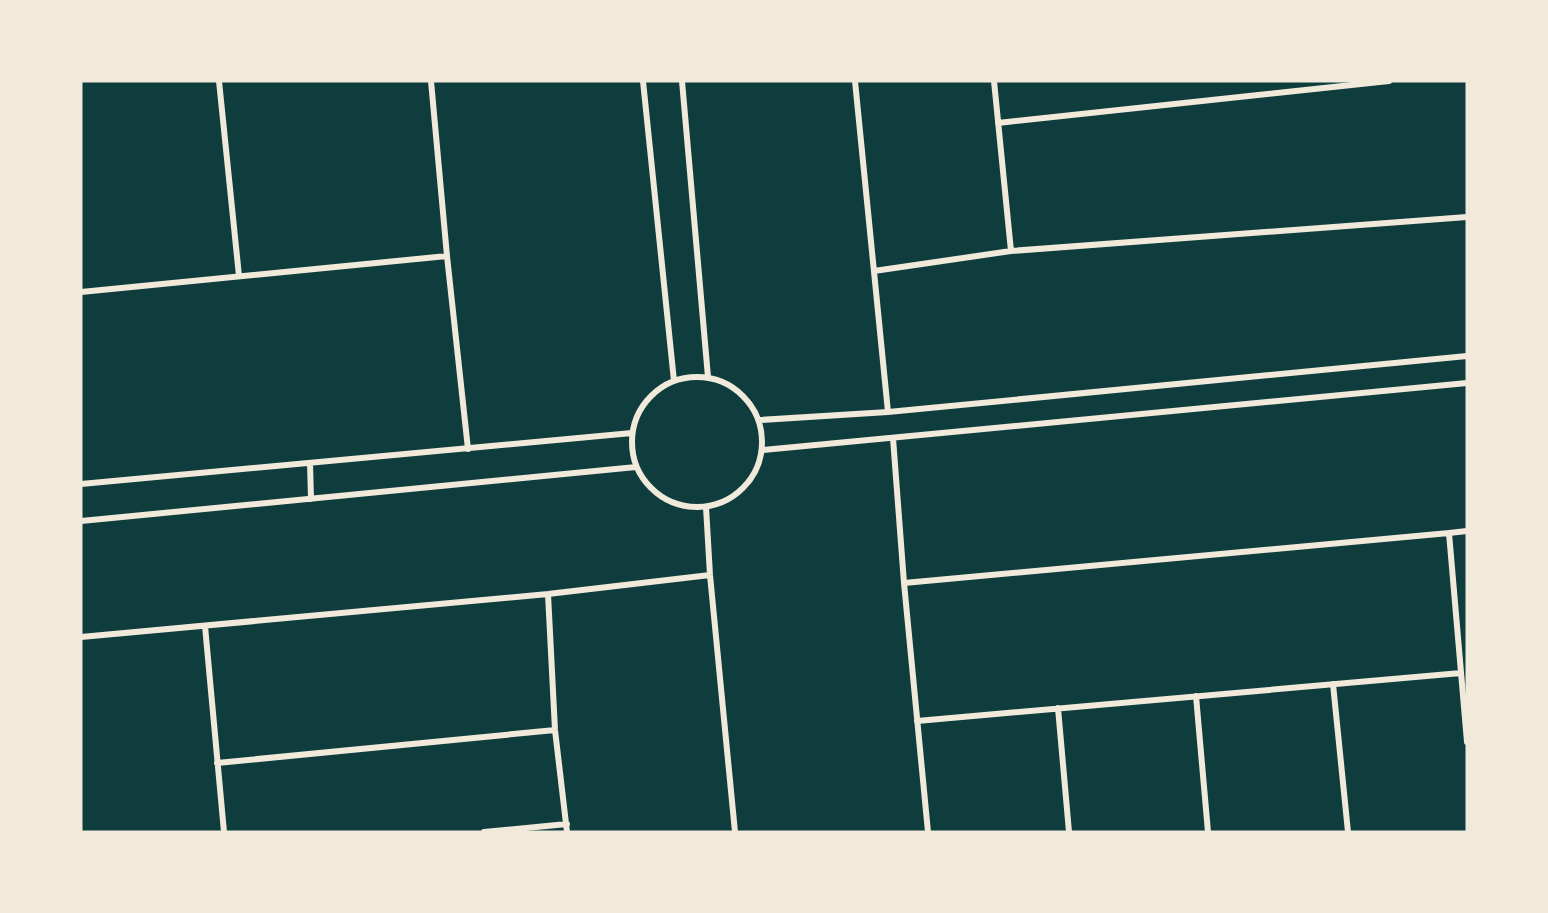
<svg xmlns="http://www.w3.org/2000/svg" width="1548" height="913" viewBox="0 0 1548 913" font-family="'Noto Sans',sans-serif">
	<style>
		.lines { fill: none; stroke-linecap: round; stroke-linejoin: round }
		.minor { stroke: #f1e9da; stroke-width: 6 }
	</style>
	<rect width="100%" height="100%" fill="#0f3d3e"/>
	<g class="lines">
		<!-- minor -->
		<path class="minor" d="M219,81L239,276
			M431,81L447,256L468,449
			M643,81L674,381
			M682,81L708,377
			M855,81L888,412
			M998,123L1389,81
			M1011,251L1467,217
			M874,271L1011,251L994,81
			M81,292L447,256
			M632 442a65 65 0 1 1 130 0a65 65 0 1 1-130 0Z
			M760,420L888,412L1467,356
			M893,438L904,583L1449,533L1467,742
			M763,450L1467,383
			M310,463L311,499
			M81,484L632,433
			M706,507L710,575L735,832
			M81,521L636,467
			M1449,533L1467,531
			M904,583L928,832
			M548,594L555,730L567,832
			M205,626L224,832
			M81,637L548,594L710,575
			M1333,684L1348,832
			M1196,696L1208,832
			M1058,708L1069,832
			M917,721L1461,673
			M217,763L555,730
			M484,832L567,824"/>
	</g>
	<!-- border -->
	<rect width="1548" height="913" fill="none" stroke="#f1e9da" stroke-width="165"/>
</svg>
